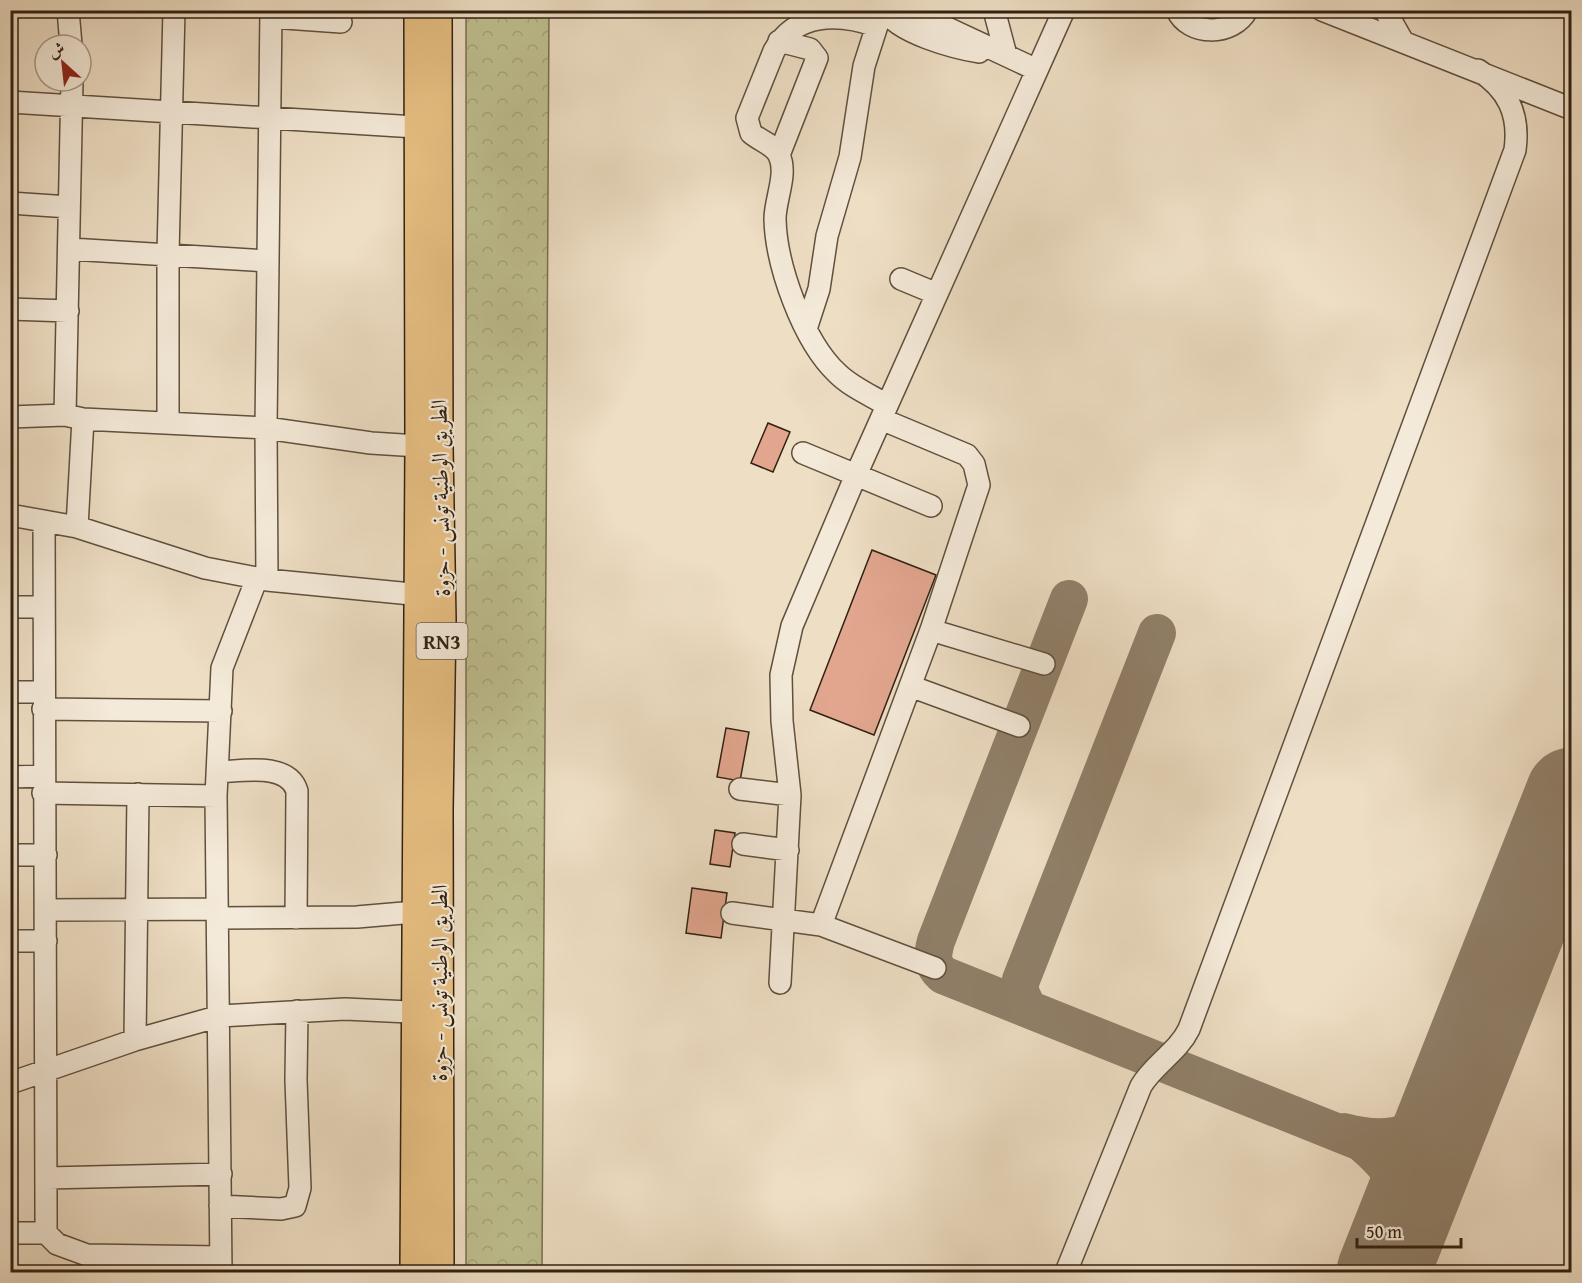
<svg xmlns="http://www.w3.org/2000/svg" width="1582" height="1283" viewBox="0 0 1582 1283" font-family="'Gentium Book Plus',Amiri,serif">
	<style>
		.forest { fill: url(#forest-crowns); stroke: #787050; stroke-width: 1.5 }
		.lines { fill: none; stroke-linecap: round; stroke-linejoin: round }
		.taxiway { stroke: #90806a; stroke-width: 38 }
		.runway { stroke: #90806a; stroke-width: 93 }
		.building { fill: #e2a68f; stroke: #312111; stroke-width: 1.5 }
		.minor-casing { stroke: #60503e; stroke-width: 24 }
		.major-casing { stroke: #312111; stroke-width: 30 }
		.minor { stroke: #f4ead9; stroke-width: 21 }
		.major { stroke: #e7bf82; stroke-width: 27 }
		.labels { text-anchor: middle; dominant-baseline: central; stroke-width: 4.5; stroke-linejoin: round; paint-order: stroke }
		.shield { fill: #f4ead9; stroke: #6c5d4d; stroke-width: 1.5 }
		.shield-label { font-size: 21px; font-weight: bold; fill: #312111 }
		.street-label { font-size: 22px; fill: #312111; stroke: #f4ead9 }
	</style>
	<defs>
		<pattern id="forest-crowns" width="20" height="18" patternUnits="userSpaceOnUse" patternTransform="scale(1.5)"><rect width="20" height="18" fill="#bfbf8f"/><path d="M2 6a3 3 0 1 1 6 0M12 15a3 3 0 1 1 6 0" fill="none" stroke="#a5a47a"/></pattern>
	</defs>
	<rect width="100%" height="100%" fill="#eedec4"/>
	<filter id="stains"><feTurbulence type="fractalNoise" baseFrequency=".00333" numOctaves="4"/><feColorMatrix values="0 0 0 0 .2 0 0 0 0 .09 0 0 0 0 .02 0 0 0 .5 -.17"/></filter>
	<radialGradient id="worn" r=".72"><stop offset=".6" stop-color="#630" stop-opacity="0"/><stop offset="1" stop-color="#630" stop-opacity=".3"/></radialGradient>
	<!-- forest -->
	<path class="forest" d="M466,11H549L542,1272H466Z"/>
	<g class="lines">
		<!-- taxiway -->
		<path class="taxiway" d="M1069,599L936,941C932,956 931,964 943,975L1361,1142C1403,1178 1398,1184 1397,1236
			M1028,1009L1019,990L1021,980L1157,633
			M1344,1132C1396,1146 1427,1132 1456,1088"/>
		<!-- runway -->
		<path class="runway" d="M1383,1272L1572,794"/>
	</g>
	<!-- building -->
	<path class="building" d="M768,423L790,432L773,472L751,463Z
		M872,550L936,575L874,735L810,710Z
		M726,728L749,732L740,781L717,777Z
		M715,830L735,833L730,867L710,864Z
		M692,888L727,893L721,938L686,933Z"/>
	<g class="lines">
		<defs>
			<path id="minor" d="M68,10L71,45
				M885,10C897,33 955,48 979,52
				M994,10L1006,55
				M1177,10C1188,36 1233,37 1247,10
				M1322,10L1572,109
				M1385,10L1402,40
				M911,11L1037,70
				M271,17L341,22
				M876,26C839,13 795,12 774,51L747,118L751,133C760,141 773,144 779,155C788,174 775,199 775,219C776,265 803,341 837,373C851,387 870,395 887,405
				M10,102L432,128
				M779,155L817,58L810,49L779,41
				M10,203L69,207
				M70,249L268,261
				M901,279L937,294
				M10,309L68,311
				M806,329L819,289L827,236L850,157L864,66L882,10
				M65,415L72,81
				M10,417L65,415L83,419L266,428L371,443L434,447
				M168,423V254L174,10
				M803,453L931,506
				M10,515L77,527L205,568L267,580L432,596
				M44,521C43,759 47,996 46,1233L57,1244L87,1255L220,1257
				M77,527L83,419
				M267,580L266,428L271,10
				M10,607H44
				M931,630L1044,664
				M910,686L1019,726
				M10,692H43
				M43,709L221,711
				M219,772C243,771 288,762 297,791L296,918
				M10,777L43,776
				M740,789L790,795
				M43,793L216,796
				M743,844L788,850
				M10,855H46
				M47,910L216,909
				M732,913L821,925L935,968
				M217,918L357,917L415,912
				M821,925L931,630L979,485L974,464L967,455L881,419
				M10,941H46
				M780,983L790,795L782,721L781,675L792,626L856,475L1064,10
				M135,1040L138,794
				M10,1083L135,1040L220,1016L345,1009L431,1013
				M47,1178L221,1174
				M220,1206L281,1209L295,1206L300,1188L296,1080L297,1011
				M10,1233H46
				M221,1272L216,796L222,668L257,578
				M1066,1272L1141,1086C1154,1064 1178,1052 1189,1029L1515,150C1520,114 1508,89 1478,70"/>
			<path id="major" d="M438,10L439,447L442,619L439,810L440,1272
				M414,1272L419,446L418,10"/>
		</defs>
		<!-- minor casing -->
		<use href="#minor" class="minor-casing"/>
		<!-- major casing -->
		<use href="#major" class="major-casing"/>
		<!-- minor -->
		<use href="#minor" class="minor"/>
		<!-- major -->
		<use href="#major" class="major"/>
	</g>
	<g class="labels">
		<!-- shield labels -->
		<rect class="shield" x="416.5" y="623" width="51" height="36" rx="4.5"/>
		<g class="shield-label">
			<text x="442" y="641">RN3</text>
		</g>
		<!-- street labels -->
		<g class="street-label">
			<text transform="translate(440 498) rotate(-91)">الطريق الوطنية تونس - حزوة</text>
			<text transform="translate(439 983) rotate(-90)">الطريق الوطنية تونس - حزوة</text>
		</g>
	</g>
	<!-- margin -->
	<rect width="1582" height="1283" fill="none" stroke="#eedec4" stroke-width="36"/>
	<rect x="12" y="12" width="1558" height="1259" fill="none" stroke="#312111" stroke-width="3"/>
	<rect x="18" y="18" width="1546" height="1247" fill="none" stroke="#312111" stroke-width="1.5"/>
	<!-- north arrow -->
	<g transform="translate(63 63) rotate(333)"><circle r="28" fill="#f4ead9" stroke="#a69a89" stroke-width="1.5"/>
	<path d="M0-4.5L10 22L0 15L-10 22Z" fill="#8f2418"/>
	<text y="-9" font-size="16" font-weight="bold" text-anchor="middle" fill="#312111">ش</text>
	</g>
	<!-- scale -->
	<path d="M1357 1238v9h104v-9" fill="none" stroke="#312111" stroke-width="3"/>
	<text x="1366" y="1238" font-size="18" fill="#312111" stroke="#f4ead9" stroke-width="4.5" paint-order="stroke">50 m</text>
	<rect width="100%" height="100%" filter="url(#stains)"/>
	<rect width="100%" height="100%" fill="url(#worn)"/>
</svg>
